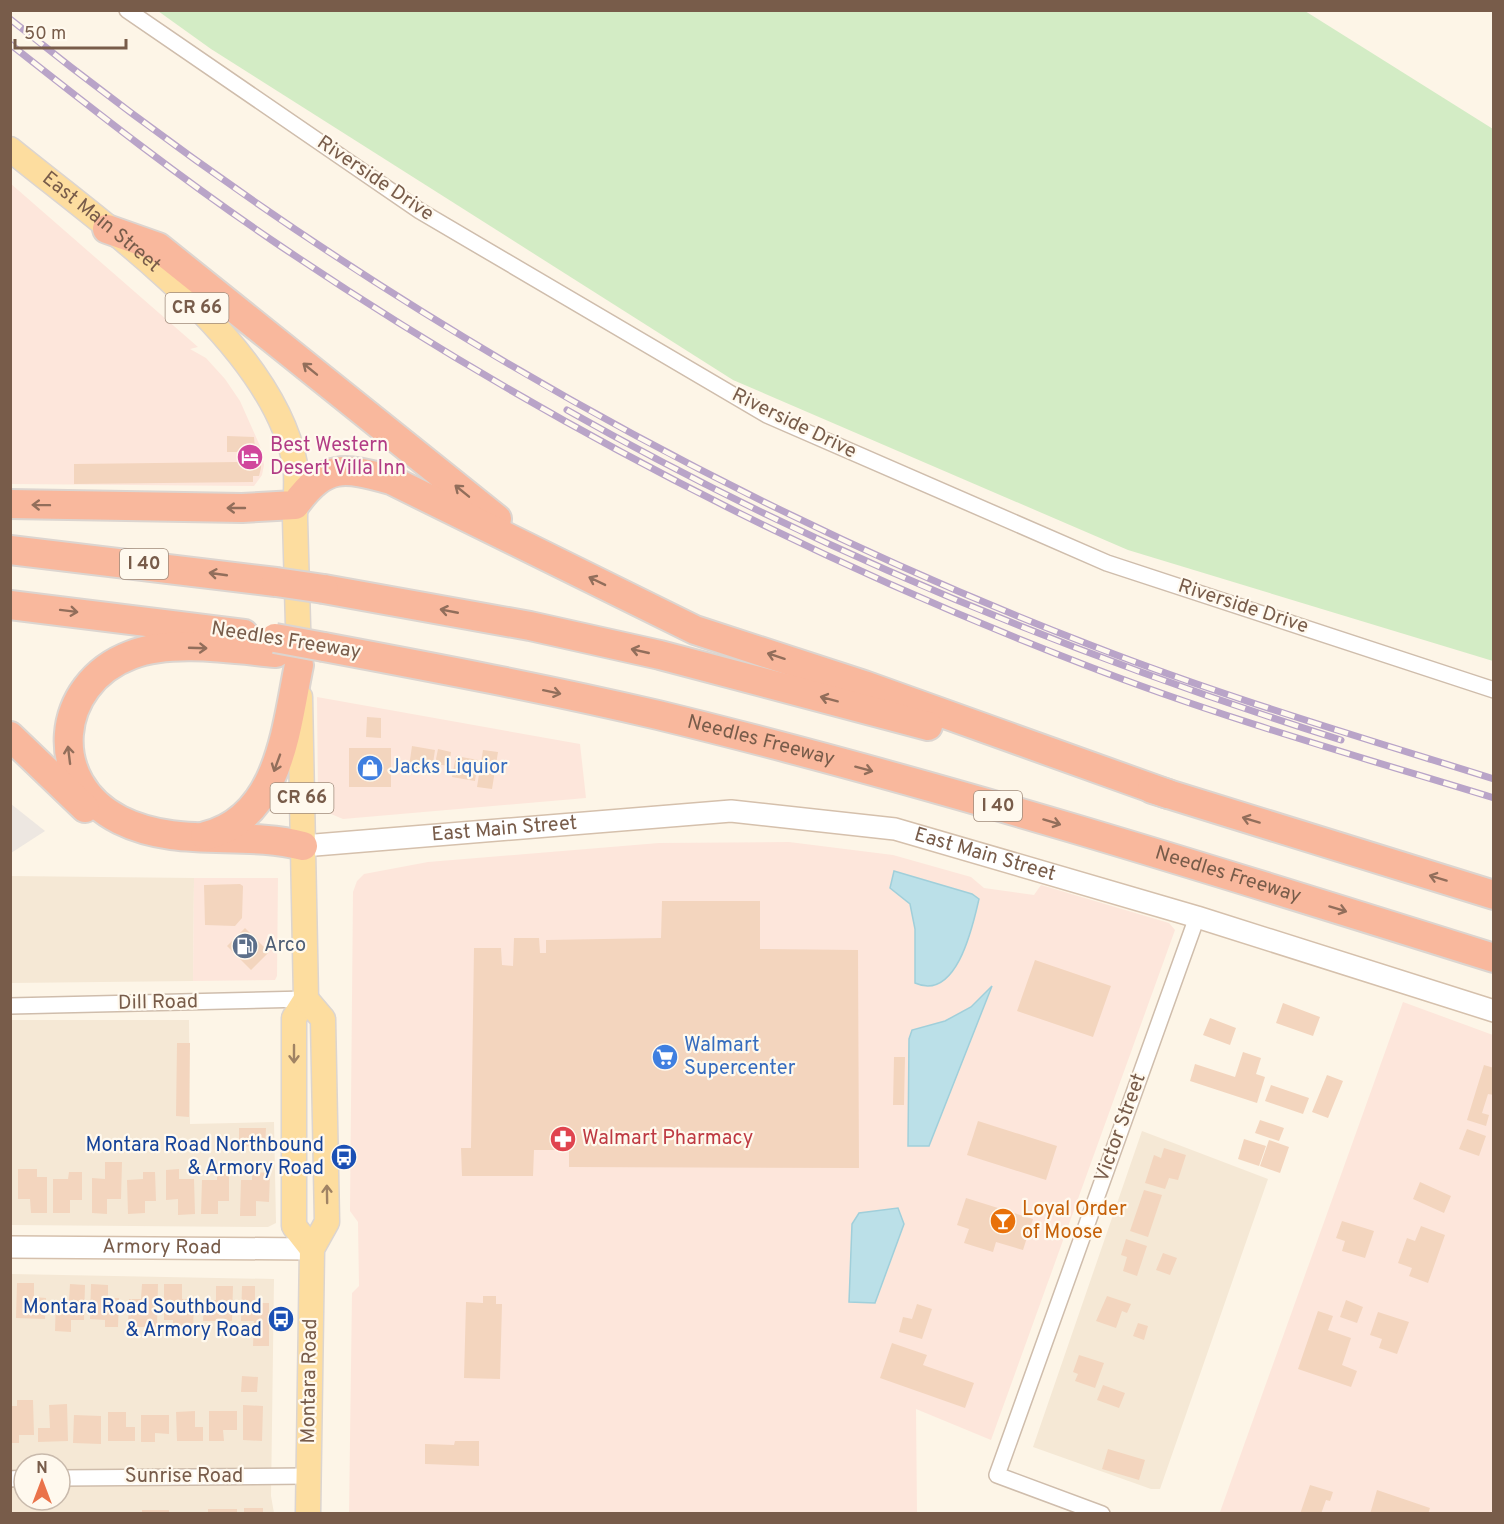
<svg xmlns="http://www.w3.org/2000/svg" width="1504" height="1524" viewBox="0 0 1504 1524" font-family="Overpass,sans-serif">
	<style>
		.residential { fill: #f5e8d5; fill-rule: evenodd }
		.commercial { fill: #fde6db }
		.industrial { fill: #ede7e1 }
		.green { fill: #d3ecc5 }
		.water { fill: #bbe0e8; stroke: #a0cfda; stroke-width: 1.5 }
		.building { fill: #f3d5be }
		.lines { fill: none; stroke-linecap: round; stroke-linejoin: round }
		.street-casing { stroke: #cfbdac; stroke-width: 18 }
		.secondary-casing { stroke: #d5c0ac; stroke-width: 24 }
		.primary-casing { stroke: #dcd5d0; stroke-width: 27 }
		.highway-casing { stroke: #dcd5d0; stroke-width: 32 }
		.street { stroke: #fff; stroke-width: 15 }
		.secondary { stroke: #fff; stroke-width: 21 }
		.primary { stroke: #fddd9f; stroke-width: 24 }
		.highway { stroke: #f9b89d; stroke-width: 28 }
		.rail-casing { stroke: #b9a4c8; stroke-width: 7 }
		.rail { stroke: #fff9ee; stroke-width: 4.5; stroke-dasharray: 14; stroke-linecap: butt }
		.highway-bridge-casing { stroke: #dcd5d0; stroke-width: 32; stroke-linecap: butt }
		.highway-bridge { stroke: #f9b89d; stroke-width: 28 }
		.oneway { stroke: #926e5b }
		.oneway2 { stroke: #a08364 }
		.labels { text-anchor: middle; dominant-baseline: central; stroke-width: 4.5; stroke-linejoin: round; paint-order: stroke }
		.shield { fill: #fff9ee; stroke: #a08b7b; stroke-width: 1.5 }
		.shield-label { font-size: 18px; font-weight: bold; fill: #785c4a }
		.street-label { font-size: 20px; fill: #785c4a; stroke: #fff9ee }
		.hotel-label { font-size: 20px; fill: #b23c85; stroke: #fff9ee; text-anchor: start }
		.shop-label { font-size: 20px; fill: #366cbe; stroke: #fff9ee; text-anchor: start }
		.service-label { font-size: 20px; fill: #4e5e75; stroke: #fff9ee; text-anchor: start }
		.health-label { font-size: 20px; fill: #be3a42; stroke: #fff9ee; text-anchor: start }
		.transit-label { font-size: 20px; fill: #164399; stroke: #fff9ee; text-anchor: end }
		.food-label { font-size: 20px; fill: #c56008; stroke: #fff9ee; text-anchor: start }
	</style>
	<rect width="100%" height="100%" fill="#fdf5e7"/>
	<!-- residential -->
	<path class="residential" d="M10,876L194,878L193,981L11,983Z
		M11,1020H189L190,1124L274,1122L276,1223L268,1227L11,1225Z
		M1142,1131L1268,1179L1160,1489H1151L1033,1447Z
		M11,1274L274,1279L271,1496L274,1513L11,1514ZM24,1464H60V1500H24Z"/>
	<!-- commercial -->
	<path class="commercial" d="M10,183L198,347L190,349L206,358L225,379L240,401L260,446L264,465L262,475L254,486L11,484Z
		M317,697L580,744L586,798L343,819L331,814L318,795Z
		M789,842L893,855L971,877L984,888L1034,895L1041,885L1169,923L1175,930L991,1440L916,1409L917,1513L349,1514L352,1293L359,1286L358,1222L350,1211L353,892L357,881L364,874L428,862L659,843Z
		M194,878H278L277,976L275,980L193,981Z
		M1403,1002L1493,1035V1513L1224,1514L1220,1512Z"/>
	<!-- industrial -->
	<path class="industrial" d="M11,804L45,831L11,853Z"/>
	<!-- green -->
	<path class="green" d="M158,11H1305L1493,129V661L1128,550L733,380L211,49Z"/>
	<!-- water -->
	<path class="water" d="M894,871L972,894L979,899C973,925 957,1002 915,983V929L910,904L890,888Z
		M992,986L929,1146H908L909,1039L912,1030L945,1021L971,1007Z
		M898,1208L904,1224L875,1303L849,1302L852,1224L859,1213Z"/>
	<!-- building -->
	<path class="building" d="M227,436L254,437L255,450H261V468L259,476H253V482L74,484V464L239,462V452H227Z
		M367,717L381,718V738L366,737Z
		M412,746L435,750L432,770L409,767Z
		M349,748H391V787H349Z
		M438,749L451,752L449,766L435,764Z
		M483,750L498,752L492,789L477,787Z
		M456,756L478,760L475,781L452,777Z
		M240,884L243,886L242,918L235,926L205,925L204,885Z
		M662,901H760V949L858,950L859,1168L569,1167V1150H534L533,1176H462L461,1148H471L474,948H501L502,965L513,966L514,938H539L540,953H546V940L661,938Z
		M245,928L269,952L251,970L227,946Z
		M1035,960L1111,986L1093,1037L1017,1011Z
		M1283,1003L1320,1017L1313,1036L1276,1023Z
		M1210,1018L1236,1028L1230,1045L1203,1035Z
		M177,1043H190L189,1117L176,1116Z
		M1243,1052L1261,1058L1256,1074L1265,1077L1257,1103L1190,1081L1195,1064L1235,1077Z
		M894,1057H905L904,1105H893Z
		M1484,1065L1494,1068V1095L1488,1094L1482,1113L1489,1115L1486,1126L1467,1120Z
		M1327,1075L1343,1081L1328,1118L1312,1112Z
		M1271,1085L1309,1098L1303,1114L1265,1101Z
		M1260,1120L1284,1128L1279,1141L1255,1133Z
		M978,1121L1057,1146L1046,1180L967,1155Z
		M239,1128H266L265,1147L239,1146Z
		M1467,1129L1486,1136L1479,1156L1459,1149Z
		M1244,1139L1266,1146L1259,1166L1238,1159Z
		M1269,1140L1289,1147L1280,1173L1260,1166Z
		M1164,1148L1186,1155L1178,1180L1169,1178L1165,1189L1145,1183L1154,1155L1161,1158Z
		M105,1162H122L121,1199H107V1214L92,1213V1178L105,1179Z
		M18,1169H37V1177H47V1213H31L30,1199H18Z
		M179,1169V1179H194L195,1214L178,1215V1199L166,1200V1170Z
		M69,1172H82V1200H70V1213H53V1179H68Z
		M143,1172H155L156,1201H145V1213L128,1214L127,1180L143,1179Z
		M252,1172L270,1173L269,1202L256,1201V1216H240L241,1180H252Z
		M217,1174H229V1201H218V1214H201L202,1180H217Z
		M1420,1182L1451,1196L1444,1213L1413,1199Z
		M1144,1190L1162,1195L1148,1237L1130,1231Z
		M966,1198L1033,1219L1023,1250L996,1242L993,1252L964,1243L969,1229L957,1225Z
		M1342,1221L1374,1231L1365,1258L1342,1251L1345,1241L1336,1238Z
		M1421,1226L1445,1235L1428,1283L1409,1276L1412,1268L1398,1263L1407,1238L1415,1241Z
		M1126,1239L1147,1246L1137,1276L1123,1271L1127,1257L1121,1255Z
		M1163,1253L1177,1258L1170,1275L1156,1270Z
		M17,1283H34V1297L46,1298L45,1319L16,1318Z
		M70,1284L85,1285L84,1320H71V1332L55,1331L56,1300H69Z
		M91,1284L108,1285V1298H119L118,1327H105V1320L90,1319Z
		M142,1284H158L157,1327H128L129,1299H141Z
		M164,1284H182V1299H194L193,1332H173V1320H164Z
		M216,1286H233L232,1321H203L204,1300H216Z
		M242,1286H255V1303H269V1346H253L254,1321H241Z
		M483,1296H496V1304H502L500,1379L464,1378L466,1302L483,1303Z
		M1107,1296L1131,1304L1127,1313L1122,1311L1116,1328L1096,1321Z
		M1346,1300L1363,1307L1357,1323L1340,1317Z
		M917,1304L932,1309L922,1339L899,1332L903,1317L912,1319Z
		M1318,1311L1333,1316L1328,1330L1351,1338L1342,1365L1357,1371L1351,1387L1298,1369Z
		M1378,1312L1409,1322L1397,1354L1379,1348L1382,1339L1370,1335Z
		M1138,1323L1148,1326L1144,1340L1133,1336Z
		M892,1343L927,1355L923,1365L974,1383L965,1408L880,1378Z
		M1079,1355L1104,1363L1095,1388L1075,1381L1078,1374L1073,1372Z
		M242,1376L258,1377L257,1392H241Z
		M1103,1385L1125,1393L1119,1408L1097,1400Z
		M17,1400H33L34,1435H19V1443H10V1406H17Z
		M67,1404L68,1441L38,1442V1428H50L49,1405Z
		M243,1405L263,1406L262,1441L243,1440Z
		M195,1411V1427H203V1441H177L176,1412Z
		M209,1411H237V1430H223L224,1441H209Z
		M108,1412H126V1427H135V1441H108Z
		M74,1415L101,1416V1444L73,1443Z
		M141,1415H169V1434L155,1433V1442H141Z
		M455,1441H479V1466L425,1464V1444L454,1445Z
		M1108,1449L1145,1460L1139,1480L1102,1469Z
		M1310,1485L1333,1492L1330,1501L1326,1500L1321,1514H1300Z
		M1377,1490L1430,1508L1428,1514H1370Z
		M244,1508H263V1514H244Z
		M208,1509H237V1514H208Z
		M142,1510H169V1514H142Z"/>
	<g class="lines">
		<defs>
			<path id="street" d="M127,10L420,211L767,415L1107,563L1494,690
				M10,1006L306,999
				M60,1478L308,1476
				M10,1479L24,1478
				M1102,1514L997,1475L1197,917"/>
			<g id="secondary">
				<path id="s1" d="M303,846L731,811L895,829L1197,917L1494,1011"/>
				<path id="s2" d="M10,1247L312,1249"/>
			</g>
			<g id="primary">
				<path id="s3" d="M10,149C103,225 272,341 295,464C298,481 295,501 295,519C296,566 298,613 299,660"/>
				<path d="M300,697L306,999L294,1018V1226L312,1249"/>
				<path d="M306,999L323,1019L327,1222L312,1249L308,1514"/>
			</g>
			<g id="highway">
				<path d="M107,229L158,247L497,519"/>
				<path d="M10,504L242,508L295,505C326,463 343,467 391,480L695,630L864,685L1168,794"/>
				<path d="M10,550L276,582"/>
				<path d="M324,589L530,626L660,655L928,726"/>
				<path d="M10,605L244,634"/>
				<path id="s4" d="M324,647C436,668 547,689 658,715C940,784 1217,871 1494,958"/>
				<path d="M276,653C233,649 171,639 131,655C54,684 46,783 120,820C178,849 243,830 303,846"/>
				<path d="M10,736L85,808"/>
				<path d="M1152,789L1494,895"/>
				<path d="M205,836C280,818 286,728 299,665"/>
			</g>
		</defs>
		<!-- street casing -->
		<use href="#street" class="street-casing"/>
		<!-- secondary casing -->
		<use href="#secondary" class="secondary-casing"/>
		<!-- primary casing -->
		<use href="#primary" class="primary-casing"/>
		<!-- highway casing -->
		<use href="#highway" class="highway-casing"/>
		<!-- street -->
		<use href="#street" class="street"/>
		<!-- secondary -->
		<use href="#secondary" class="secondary"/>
		<!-- primary -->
		<use href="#primary" class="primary"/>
		<!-- highway -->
		<use href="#highway" class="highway"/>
		<defs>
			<path id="rail" d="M10,19C340,284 698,494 1093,646C1224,697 1360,737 1494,779
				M10,44C96,112 183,180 273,241C527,413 799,555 1085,665C1219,717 1357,756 1494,798
				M567,410C812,549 1072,655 1341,740"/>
		</defs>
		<!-- rail casing -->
		<use href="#rail" class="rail-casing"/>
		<!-- rail -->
		<use href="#rail" class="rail"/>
		<defs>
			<path id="highway-bridge" d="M276,582L324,589
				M275,638L324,647"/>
		</defs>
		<!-- highway-bridge casing -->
		<use href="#highway-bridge" class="highway-bridge-casing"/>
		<!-- highway-bridge -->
		<use href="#highway-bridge" class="highway-bridge"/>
	</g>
	<!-- one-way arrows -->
	<defs><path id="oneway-shaft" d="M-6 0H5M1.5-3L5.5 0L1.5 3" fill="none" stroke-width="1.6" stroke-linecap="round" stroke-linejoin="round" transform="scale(1.5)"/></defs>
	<g class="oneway">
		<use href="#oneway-shaft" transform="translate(310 369) rotate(-141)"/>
		<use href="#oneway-shaft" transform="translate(462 491) rotate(-141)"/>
		<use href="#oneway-shaft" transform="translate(41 505) rotate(-179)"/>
		<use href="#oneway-shaft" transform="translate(236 508) rotate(-180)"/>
		<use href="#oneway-shaft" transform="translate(218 574) rotate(-172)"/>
		<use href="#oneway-shaft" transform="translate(597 581) rotate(-154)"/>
		<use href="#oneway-shaft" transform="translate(69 611) rotate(7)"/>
		<use href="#oneway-shaft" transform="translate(449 611) rotate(-169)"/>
		<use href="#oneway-shaft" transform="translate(198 648) rotate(2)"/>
		<use href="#oneway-shaft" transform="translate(640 651) rotate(-167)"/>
		<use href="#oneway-shaft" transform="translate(776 656) rotate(-162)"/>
		<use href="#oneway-shaft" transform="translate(552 692) rotate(12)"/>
		<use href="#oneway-shaft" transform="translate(829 699) rotate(-165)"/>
		<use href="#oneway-shaft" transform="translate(69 755) rotate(-97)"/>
		<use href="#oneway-shaft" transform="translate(277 763) rotate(110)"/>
		<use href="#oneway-shaft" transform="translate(864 769) rotate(15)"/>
		<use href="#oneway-shaft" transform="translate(1251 820) rotate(-163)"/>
		<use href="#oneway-shaft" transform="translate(1052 822) rotate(17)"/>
		<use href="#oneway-shaft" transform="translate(1438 878) rotate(-163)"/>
		<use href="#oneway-shaft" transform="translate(1338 909) rotate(17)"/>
	</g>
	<g class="oneway2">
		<use href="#oneway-shaft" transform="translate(294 1054) rotate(90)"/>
		<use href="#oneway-shaft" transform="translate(327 1194) rotate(-91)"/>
	</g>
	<!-- icons -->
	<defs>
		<symbol id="hotel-disc" viewBox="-11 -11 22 22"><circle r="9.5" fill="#d1479c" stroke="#fff9ee"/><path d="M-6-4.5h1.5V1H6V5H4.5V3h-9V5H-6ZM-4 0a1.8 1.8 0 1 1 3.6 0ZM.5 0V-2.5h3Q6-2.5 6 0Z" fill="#fff"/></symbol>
		<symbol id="shop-disc" viewBox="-11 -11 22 22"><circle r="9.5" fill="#3f7fe0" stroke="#fff9ee"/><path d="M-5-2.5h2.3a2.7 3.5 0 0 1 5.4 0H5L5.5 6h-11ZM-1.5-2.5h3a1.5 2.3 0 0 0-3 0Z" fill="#fff"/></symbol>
		<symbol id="fuel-disc" viewBox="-11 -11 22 22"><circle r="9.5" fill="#5c6f8a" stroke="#fff9ee"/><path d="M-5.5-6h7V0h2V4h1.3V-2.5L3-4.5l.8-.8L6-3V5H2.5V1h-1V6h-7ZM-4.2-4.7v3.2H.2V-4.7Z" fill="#fff"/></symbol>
		<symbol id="supermarket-disc" viewBox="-11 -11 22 22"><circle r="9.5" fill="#3f7fe0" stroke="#fff9ee"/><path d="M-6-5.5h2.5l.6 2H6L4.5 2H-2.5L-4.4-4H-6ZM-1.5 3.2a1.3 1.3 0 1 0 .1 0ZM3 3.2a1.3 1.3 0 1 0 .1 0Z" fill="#fff"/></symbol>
		<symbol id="pharmacy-disc" viewBox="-11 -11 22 22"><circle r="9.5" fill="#e0444e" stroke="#fff9ee"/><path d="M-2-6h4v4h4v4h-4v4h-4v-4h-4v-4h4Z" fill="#fff"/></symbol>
		<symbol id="bus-disc" viewBox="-11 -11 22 22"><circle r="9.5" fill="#1a4fb4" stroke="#fff9ee"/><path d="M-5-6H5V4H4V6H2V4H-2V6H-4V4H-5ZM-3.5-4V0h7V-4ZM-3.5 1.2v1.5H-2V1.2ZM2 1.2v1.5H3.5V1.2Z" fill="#fff"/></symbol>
		<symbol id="bar-disc" viewBox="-11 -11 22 22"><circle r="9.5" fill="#e8710a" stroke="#fff9ee"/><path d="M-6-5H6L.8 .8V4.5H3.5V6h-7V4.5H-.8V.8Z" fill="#fff"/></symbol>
	</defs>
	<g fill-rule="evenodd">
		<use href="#hotel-disc" x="235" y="442" width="30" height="30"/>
		<use href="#shop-disc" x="355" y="753" width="30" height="30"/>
		<use href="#fuel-disc" x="230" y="931" width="30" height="30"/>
		<use href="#supermarket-disc" x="650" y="1042" width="30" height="30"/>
		<use href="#pharmacy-disc" x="548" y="1124" width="30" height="30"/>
		<use href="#bus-disc" x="329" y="1142" width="30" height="30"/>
		<use href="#bar-disc" x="988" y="1206" width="30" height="30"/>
		<use href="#bus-disc" x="266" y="1304" width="30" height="30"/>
	</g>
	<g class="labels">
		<!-- shield labels -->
		<g class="shield">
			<rect x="165.5" y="293" width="63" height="30" rx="4.5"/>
			<rect x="120" y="549" width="48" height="30" rx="4.5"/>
			<rect x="270.5" y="783" width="63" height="30" rx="4.5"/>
			<rect x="974" y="791" width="48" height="30" rx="4.5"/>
		</g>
		<g class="shield-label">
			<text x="197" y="308">CR 66</text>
			<text x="144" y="564">I 40</text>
			<text x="302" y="798">CR 66</text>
			<text x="998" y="806">I 40</text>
		</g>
		<!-- street labels -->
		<g class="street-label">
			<text transform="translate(375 179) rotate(34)">Riverside Drive</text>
			<text stroke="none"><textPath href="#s3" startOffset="117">East Main Street</textPath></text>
			<text transform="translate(794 424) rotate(26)">Riverside Drive</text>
			<text transform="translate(1243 607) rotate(18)">Riverside Drive</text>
			<text transform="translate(286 641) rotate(9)">Needles Freeway</text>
			<text stroke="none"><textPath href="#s4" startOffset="447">Needles Freeway</textPath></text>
			<text stroke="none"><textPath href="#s1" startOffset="202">East Main Street</textPath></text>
			<text stroke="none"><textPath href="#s1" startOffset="688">East Main Street</textPath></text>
			<text stroke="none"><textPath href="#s4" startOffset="933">Needles Freeway</textPath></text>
			<text transform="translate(158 1003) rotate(-1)">Dill Road</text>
			<text transform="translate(1121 1128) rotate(-70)">Victor Street</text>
			<text stroke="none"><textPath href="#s2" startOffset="152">Armory Road</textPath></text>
			<text transform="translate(310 1381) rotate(-89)">Montara Road</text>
			<text x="184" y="1477">Sunrise Road</text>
		</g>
		<!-- hotel labels -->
		<g class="hotel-label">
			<text x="270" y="446">Best Western<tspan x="270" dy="23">Desert Villa Inn</tspan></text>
		</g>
		<!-- shop labels -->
		<g class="shop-label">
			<text x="389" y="768">Jacks Liquior</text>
			<text x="684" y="1046">Walmart<tspan x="684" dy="23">Supercenter</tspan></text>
		</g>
		<!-- service labels -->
		<g class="service-label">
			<text x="264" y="946">Arco</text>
		</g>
		<!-- health labels -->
		<g class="health-label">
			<text x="582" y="1139">Walmart Pharmacy</text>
		</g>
		<!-- transit labels -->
		<g class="transit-label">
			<text x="324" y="1146">Montara Road Northbound<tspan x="324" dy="23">&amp; Armory Road</tspan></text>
			<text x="262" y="1308">Montara Road Southbound<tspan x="262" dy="23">&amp; Armory Road</tspan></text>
		</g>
		<!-- food labels -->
		<g class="food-label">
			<text x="1022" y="1210">Loyal Order<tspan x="1022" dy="23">of Moose</tspan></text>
		</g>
	</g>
	<!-- border -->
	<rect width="1504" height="1524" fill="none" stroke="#785c4a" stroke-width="24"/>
	<!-- north arrow -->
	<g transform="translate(42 1482)"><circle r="28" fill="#fff9ee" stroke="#c9baac" stroke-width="1.5"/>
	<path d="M0-4.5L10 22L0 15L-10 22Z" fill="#ea734a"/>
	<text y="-9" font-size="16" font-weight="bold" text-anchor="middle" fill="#785c4a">N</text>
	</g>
	<!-- scale -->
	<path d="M15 39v9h111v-9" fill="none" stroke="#785c4a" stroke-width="3"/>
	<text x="24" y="39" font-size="18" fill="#785c4a" stroke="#fff9ee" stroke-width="4.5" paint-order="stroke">50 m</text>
</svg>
